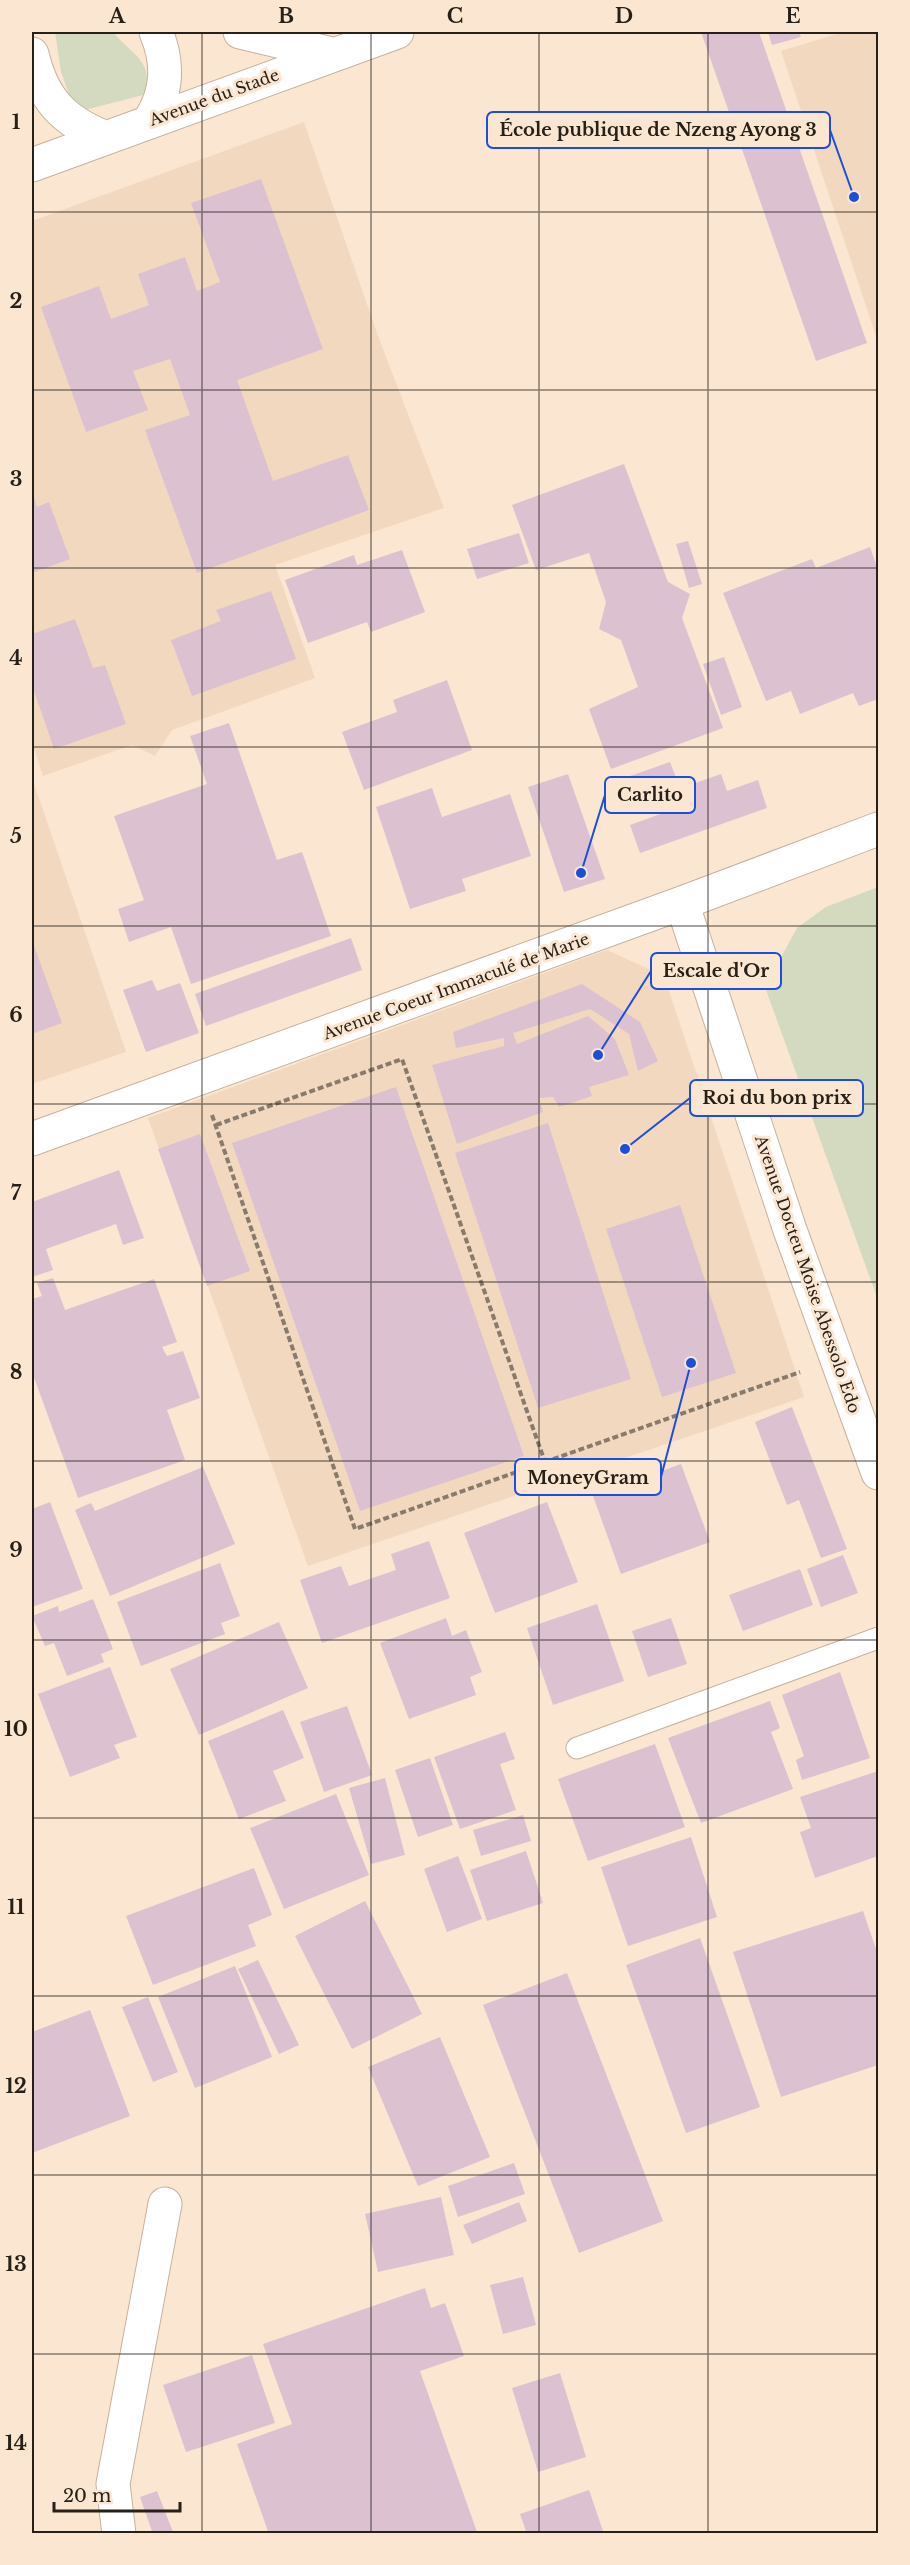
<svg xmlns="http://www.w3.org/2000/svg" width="910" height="2565" viewBox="0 0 910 2565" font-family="'Libre Baskerville',serif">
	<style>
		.built { fill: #f2d8be }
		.green { fill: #d4dabf }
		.building { fill: #dcc2d1 }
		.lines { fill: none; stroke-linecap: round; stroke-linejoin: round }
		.lane-casing { stroke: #c5b29e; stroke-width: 23 }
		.street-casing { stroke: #c5b29e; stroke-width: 35 }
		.secondary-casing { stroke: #c5b29e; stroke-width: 35 }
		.path { stroke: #887b6e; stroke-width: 4; stroke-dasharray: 6 3; stroke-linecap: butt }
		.lane { stroke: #fff; stroke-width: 21 }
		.street { stroke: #fff; stroke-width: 33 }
		.secondary { stroke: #fff; stroke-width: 33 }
		.grid { fill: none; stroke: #272019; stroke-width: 1.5; stroke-opacity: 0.55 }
		.labels { text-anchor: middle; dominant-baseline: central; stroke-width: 6; stroke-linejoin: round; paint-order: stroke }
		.street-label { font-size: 16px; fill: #272019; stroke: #fae6d1 }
		.leader { fill: none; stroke: #1d4ed8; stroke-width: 2 }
		.callout-dot { fill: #1d4ed8; stroke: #fae6d1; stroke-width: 2 }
		.callout { fill: #fae6d1; stroke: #1d4ed8; stroke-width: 2 }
		.callout-label { font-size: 18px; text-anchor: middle; font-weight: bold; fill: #272019 }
		.neatline { fill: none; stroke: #272019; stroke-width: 2 }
		.grid-label { font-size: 20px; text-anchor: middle; font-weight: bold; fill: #272019 }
	</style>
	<rect width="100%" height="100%" fill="#fae6d1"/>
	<!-- built -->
	<path class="built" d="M843,32H878V342L781,51Z
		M304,122L378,336L444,508L275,565L315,678L172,730L155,756L132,745L43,776L32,742V221Z
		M32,778L126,1052L32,1084Z
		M607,950L664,976L804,1397L308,1566L148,1118Z"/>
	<!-- green -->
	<path class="green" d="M55,32H113C131,54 157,63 143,95L85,110L70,97L61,72Z
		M878,887V1300L765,987L797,928L826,907Z"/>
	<!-- building -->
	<path class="building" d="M701,32H759L867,343L816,361Z
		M768,32H799L801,37L772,45Z
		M261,179L323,349L237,380L273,481L348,455L369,510L197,573L145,430L190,415L170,359L133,371L148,410L86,432L41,307L99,286L111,319L149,305L138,274L185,257L197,291L220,282L191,203Z
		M624,464L668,582L690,594L682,618L723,728L611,769L589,709L638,687L621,640L599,629L606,602L589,553L536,570L512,505Z
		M32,491L37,507L49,502L70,559L32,573Z
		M519,533L529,563L477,579L467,549Z
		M688,541L702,584L689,588L676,544Z
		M870,547L878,570V699L859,706L853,693L800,714L791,691L766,701L723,593L812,559L816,568Z
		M402,550L425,612L371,632L367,622L308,643L285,580L354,555L357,565Z
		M271,591L296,659L192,696L171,640L221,621L216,610Z
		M75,619L93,668L105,665L126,724L54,749L32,685V634Z
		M724,657L742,707L721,715L703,664Z
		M447,680L472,750L364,790L342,732L397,712L393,700Z
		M229,723L277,860L302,852L331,936L191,984L171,927L129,942L118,909L144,900L114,816L207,784L190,736Z
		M670,762L681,791L627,811L616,781Z
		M568,774L605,879L564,892L528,787Z
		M721,774L727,791L758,780L767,808L640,853L630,825L691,803L684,787Z
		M432,788L442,817L510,794L531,856L462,879L466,891L410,909L376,807Z
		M351,938L362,970L206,1026L195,994Z
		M32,940L62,1023L32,1034Z
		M152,980L157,991L180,983L199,1033L146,1052L123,990Z
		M582,984L640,1022L658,1061L638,1071L629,1034L590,1009L513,1033L517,1044L588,1016L615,1039L629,1075L589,1087L592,1096L559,1107L553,1097L539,1098L543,1112L457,1144L432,1065L504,1046V1038L456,1048L453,1032Z
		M396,1087L524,1456L360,1511L232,1143Z
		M548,1123L631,1379L538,1408L455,1153Z
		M200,1134L250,1271L207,1286L158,1149Z
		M119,1170L144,1238L123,1245L116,1224L46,1249L53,1270L32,1277V1202Z
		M680,1205L736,1373L662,1397L606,1229Z
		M53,1278L65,1310L154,1279L177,1342L162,1347L167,1356L183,1351L200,1398L167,1410L185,1460L78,1498L32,1372V1299L42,1296L37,1283Z
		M792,1407L847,1549L821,1558L799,1500L787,1505L755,1422Z
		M681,1464L710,1542L621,1574L593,1496Z
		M203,1467L235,1544L110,1596L75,1510L91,1503L95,1511Z
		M50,1502L83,1589L32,1607V1509Z
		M547,1502L578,1582L495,1613L464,1533Z
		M429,1541L450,1598L322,1643L300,1580L341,1566L349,1586L396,1570L391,1554Z
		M843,1555L858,1593L821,1607L807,1569Z
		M220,1563L240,1616L221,1623L225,1634L141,1666L117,1602Z
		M800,1569L813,1605L743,1631L729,1595Z
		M93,1599L113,1649L101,1654L104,1662L67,1676L54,1643L45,1646L32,1616L58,1606L59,1612Z
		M597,1604L624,1681L553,1705L527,1628Z
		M446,1618L452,1636L466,1630L482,1672L470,1677L476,1695L409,1719L380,1643Z
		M671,1618L687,1664L648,1677L632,1631Z
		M279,1622L308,1688L199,1735L170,1669Z
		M110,1667L137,1737L114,1745L120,1758L70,1777L38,1694Z
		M840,1672L870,1758L802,1780L796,1760L804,1756L782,1695Z
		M770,1701L780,1728L771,1732L793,1789L701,1823L668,1738Z
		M347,1706L372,1775L324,1792L300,1722Z
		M283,1710L304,1758L273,1771L286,1801L239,1819L208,1741Z
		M505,1732L515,1759L500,1764L516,1810L460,1829L434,1757Z
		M655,1744L685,1827L588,1861L558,1779Z
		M430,1758L453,1825L418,1837L395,1770Z
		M878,1771V1856L815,1878L800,1832L811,1828L800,1797Z
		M385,1778L405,1855L371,1864L349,1788Z
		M336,1794L369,1875L284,1909L250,1828Z
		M523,1815L531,1841L481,1856L473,1830Z
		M691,1837L717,1917L628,1946L601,1867Z
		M526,1851L543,1903L487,1921L470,1870Z
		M458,1856L482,1919L447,1932L424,1869Z
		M254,1868L272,1915L248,1925L256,1946L153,1985L126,1916Z
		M365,1901L422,2014L352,2049L295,1936Z
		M863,1911L878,1955V2065L781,2097L733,1952Z
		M700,1938L760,2107L686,2133L626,1965Z
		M258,1960L299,2045L279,2054L238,1969Z
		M235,1966L272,2057L195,2088L158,1997Z
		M567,1973L663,2221L579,2253L483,2005Z
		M148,1997L178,2072L153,2082L122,2007Z
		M90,2010L130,2116L32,2153V2032Z
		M440,2037L490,2157L418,2186L368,2067Z
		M514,2163L525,2194L458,2217L448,2186Z
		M441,2197L454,2255L378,2272L365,2214Z
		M519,2202L527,2221L472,2244L463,2225Z
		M523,2277L536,2325L503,2334L490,2285Z
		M425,2288L431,2308L445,2303L464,2356L420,2371L477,2532L269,2534L237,2444L292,2424L263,2344Z
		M252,2355L275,2423L186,2452L163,2385Z
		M560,2373L586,2457L538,2472L512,2388Z
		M589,2490L604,2534H527L520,2514Z
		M157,2491L173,2532L169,2534H153L140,2497Z"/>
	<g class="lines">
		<defs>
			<path id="lane" d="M577,1748L878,1638"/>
			<path id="street" d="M119,2534L113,2484L165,2204"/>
			<path id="secondary" d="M240,32L332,54
				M32,54C42,98 63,121 104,137
				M150,120C168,91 169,63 156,32
				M32,165L397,32
				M682,903L790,1230L878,1473
				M32,1139L682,903L878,829"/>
		</defs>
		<!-- lane casing -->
		<use href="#lane" class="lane-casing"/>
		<!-- street casing -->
		<use href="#street" class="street-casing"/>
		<!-- secondary casing -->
		<use href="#secondary" class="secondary-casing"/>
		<!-- path -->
		<path class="path" d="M212,1115L355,1529L800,1372
			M216,1125L402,1059L545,1462"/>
		<!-- lane -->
		<use href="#lane" class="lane"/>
		<!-- street -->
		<use href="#street" class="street"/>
		<!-- secondary -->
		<use href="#secondary" class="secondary"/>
	</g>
	<!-- grid -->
	<path class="grid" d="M202,32V2534M371,32V2534M539,32V2534M708,32V2534M32,212H878M32,390H878M32,568H878M32,747H878M32,926H878M32,1104H878M32,1282H878M32,1461H878M32,1640H878M32,1818H878M32,1996H878M32,2175H878M32,2354H878"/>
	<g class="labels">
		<!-- street labels -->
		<g class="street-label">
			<text transform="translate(214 97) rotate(-20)">Avenue du Stade</text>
			<text transform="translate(456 986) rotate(-20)">Avenue Coeur Immaculé de Marie</text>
			<text transform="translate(808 1274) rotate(71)">Avenue Docteu Moise Abessolo Edo</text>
		</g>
	</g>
	<!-- callouts -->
	<path class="leader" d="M854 197L830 130M581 873L605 795M598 1055L651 971M625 1149L690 1098M691 1363L661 1477"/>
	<g class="callout-dot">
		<circle cx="854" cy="197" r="6"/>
		<circle cx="581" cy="873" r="6"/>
		<circle cx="598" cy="1055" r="6"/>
		<circle cx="625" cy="1149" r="6"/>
		<circle cx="691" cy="1363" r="6"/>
	</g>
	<g class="callout">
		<rect x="487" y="112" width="343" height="36" rx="6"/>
		<rect x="605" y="777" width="90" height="36" rx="6"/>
		<rect x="651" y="953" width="130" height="36" rx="6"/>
		<rect x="690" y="1080" width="173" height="36" rx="6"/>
		<rect x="515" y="1459" width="146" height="36" rx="6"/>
	</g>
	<g class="callout-label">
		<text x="658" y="136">École publique de Nzeng Ayong 3</text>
		<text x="650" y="801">Carlito</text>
		<text x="716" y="977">Escale d'Or</text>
		<text x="777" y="1104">Roi du bon prix</text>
		<text x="588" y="1484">MoneyGram</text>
	</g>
	<!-- border -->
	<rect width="910" height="2565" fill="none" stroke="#fae6d1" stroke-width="66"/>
	<!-- scale -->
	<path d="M54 2502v9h126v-9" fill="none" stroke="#272019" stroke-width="3"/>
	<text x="63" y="2502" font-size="18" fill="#272019" stroke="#fae6d1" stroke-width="4.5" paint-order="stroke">20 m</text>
	<rect x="33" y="33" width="844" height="2499" class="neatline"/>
	<g class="grid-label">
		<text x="117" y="23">A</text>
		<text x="286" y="23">B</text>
		<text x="455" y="23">C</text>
		<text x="624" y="23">D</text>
		<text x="793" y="23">E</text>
		<text x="16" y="129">1</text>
		<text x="16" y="308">2</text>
		<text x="16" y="486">3</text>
		<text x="16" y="665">4</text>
		<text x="16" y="843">5</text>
		<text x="16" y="1022">6</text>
		<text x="16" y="1200">7</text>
		<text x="16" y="1379">8</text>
		<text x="16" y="1557">9</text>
		<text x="16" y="1736">10</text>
		<text x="16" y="1914">11</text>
		<text x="16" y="2093">12</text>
		<text x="16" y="2271">13</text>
		<text x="16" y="2450">14</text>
	</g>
</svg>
